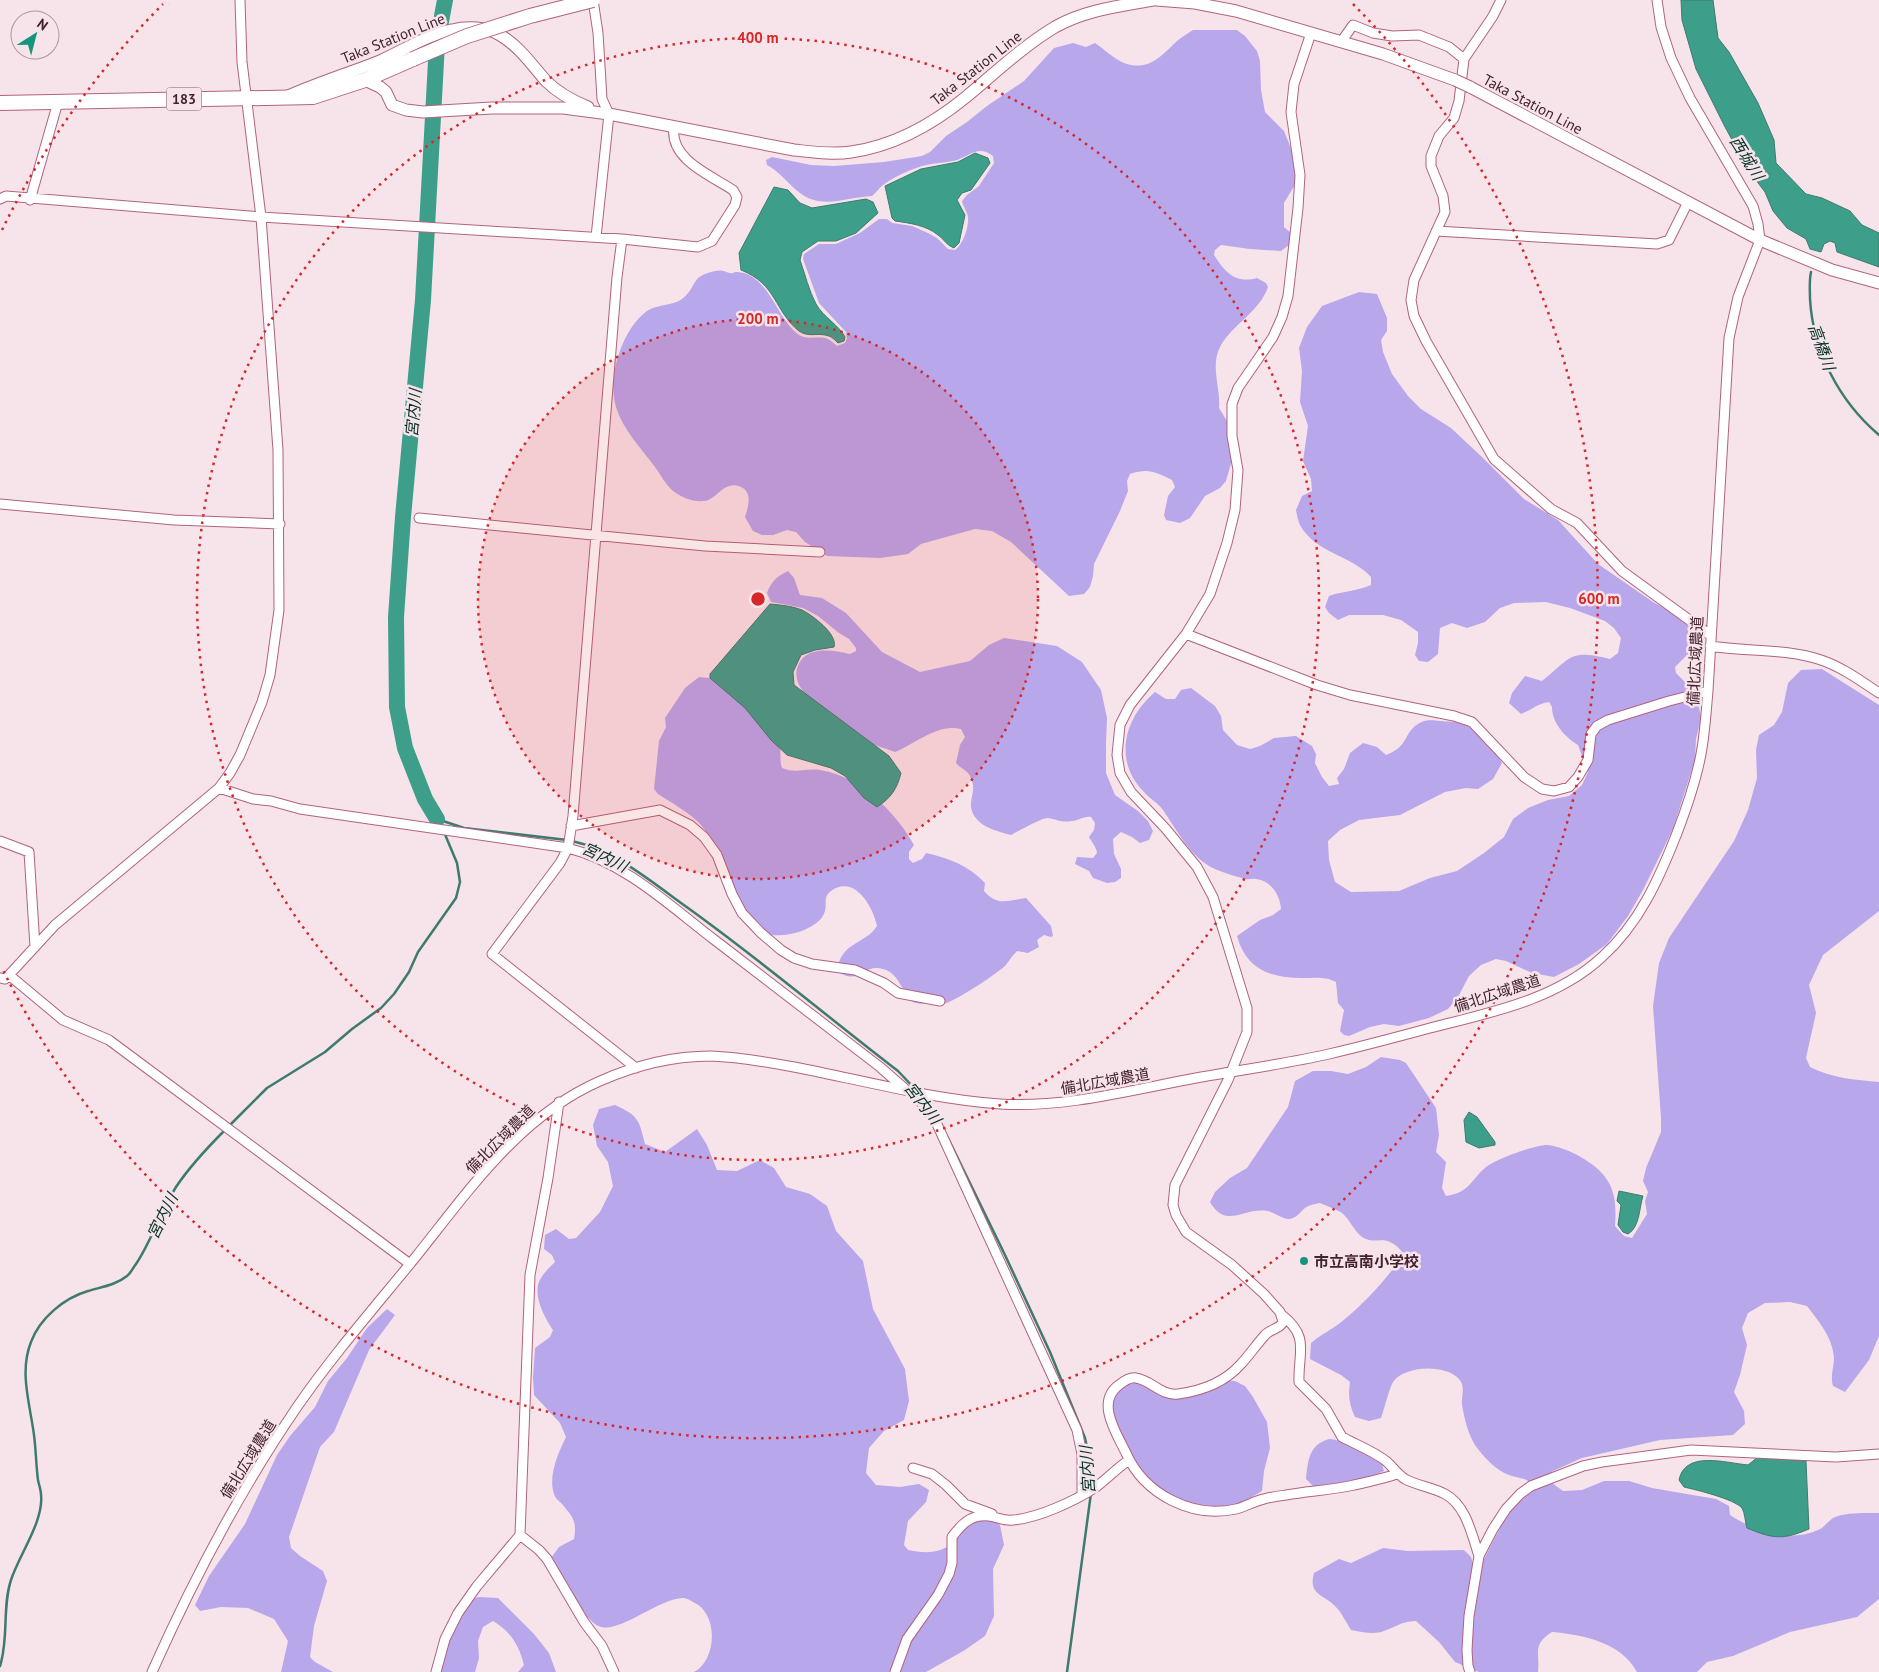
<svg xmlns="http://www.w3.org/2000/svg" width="1879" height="1672" viewBox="0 0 1879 1672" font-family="'PT Sans','Noto Sans JP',sans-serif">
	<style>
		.forest { fill: #b9a7eb }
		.water { fill: #3d9f8a; stroke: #3f7a6f }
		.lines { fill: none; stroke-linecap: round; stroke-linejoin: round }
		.stream { stroke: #3f7a6f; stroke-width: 2.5 }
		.river { stroke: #3d9f8a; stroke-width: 16 }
		.minor-casing { stroke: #b16281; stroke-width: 11 }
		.major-casing { stroke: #b16281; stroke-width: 13 }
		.highway-casing { stroke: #b16281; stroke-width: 16 }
		.minor { stroke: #fff; stroke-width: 9 }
		.major { stroke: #fff; stroke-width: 11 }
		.highway { stroke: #fff; stroke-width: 14 }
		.major-bridge-casing { stroke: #b16281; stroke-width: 13; stroke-linecap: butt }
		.highway-bridge-casing { stroke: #b16281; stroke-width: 16; stroke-linecap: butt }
		.major-bridge { stroke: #fff; stroke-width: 11 }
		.highway-bridge { stroke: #fff; stroke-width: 14 }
		.ring { fill: none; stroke: #d62828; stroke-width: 2.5; stroke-dasharray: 2.5 5 }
		.poi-dot { fill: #14957e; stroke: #f7e4ea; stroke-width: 2 }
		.labels { text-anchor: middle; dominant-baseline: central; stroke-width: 5; stroke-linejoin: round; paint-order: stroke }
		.shield { fill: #f7e4ea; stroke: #795c67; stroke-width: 1 }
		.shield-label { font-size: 14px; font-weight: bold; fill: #43222f }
		.street-label { font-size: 15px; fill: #43222f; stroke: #f7e4ea }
		.poi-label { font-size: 15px; font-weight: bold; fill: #43222f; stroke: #f7e4ea; text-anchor: start }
		.water-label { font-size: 16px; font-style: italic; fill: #05332a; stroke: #f7e4ea }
		.centre { fill: #d62828; stroke: #f7e4ea; stroke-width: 2.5 }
		.ring-label { font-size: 15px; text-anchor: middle; font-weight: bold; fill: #d62828; stroke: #f7e4ea; stroke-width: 5; stroke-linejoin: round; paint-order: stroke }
	</style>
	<rect width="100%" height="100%" fill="#f7e4ea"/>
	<!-- forest -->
	<path class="forest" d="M1193,30H1237L1245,36L1257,51L1260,61L1261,90L1265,112L1284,131L1292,151L1296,183L1284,203V227L1291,233L1289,245L1281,251L1250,249L1221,245L1215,250L1214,255C1225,272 1235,284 1257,278L1266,283L1268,287C1259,313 1232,324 1220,347C1210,366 1221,389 1219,408L1227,421L1232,460L1226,481L1220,488L1205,496L1190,518L1180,523L1166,520L1164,515L1168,496L1175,487L1172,480C1155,472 1149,468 1130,474L1127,481L1128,491L1120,511L1094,564L1093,576L1090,587L1084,594L1069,596L1011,542L992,531L975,529L921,544L908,554L880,558L827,556L805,542L796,532L787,530L773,535H762L753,531L745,517C748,508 753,492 741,487C724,479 717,500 704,501C692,502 683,498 673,491C666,485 660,474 655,467C641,448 623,430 616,407C607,377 622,329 647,311C657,304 673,306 682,299C691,292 692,285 698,278C703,274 717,269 723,271C725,271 728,273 730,273C736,274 731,272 737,272C766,273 776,313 793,330C805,342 812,336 825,338C829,339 834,343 837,346L845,343L847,338L846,332L819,303L803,259L804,254L819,244H836L860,233L879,219H887L892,223L912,226L928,233L937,238L948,249L955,250C963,245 969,227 968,217C967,211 963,207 962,201L967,195L979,186L994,163L993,156C978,145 971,155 957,160C946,163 933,163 922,166C909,170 894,177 883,185C879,188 877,192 872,196C847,197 822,210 800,193C788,184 780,172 767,165L766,160L772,157L811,165L834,166L884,162L922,156L930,152L946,136L967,122L987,106L1024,81L1054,48L1073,43L1086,47L1095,43C1104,49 1114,59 1124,63C1149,72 1161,56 1177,41C1182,37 1188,33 1193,30Z
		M1359,292L1377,294L1387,318V331L1381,340L1383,352L1392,374L1408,396L1421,409L1451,428L1482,457L1524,499L1558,520L1598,564L1653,602L1677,615L1695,628L1700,639L1701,646L1689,653L1675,667L1676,673L1688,685V692L1699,707L1701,718L1696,739L1695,760L1673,829L1643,890L1628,916L1607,944L1579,964L1554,977L1532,973L1506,961L1496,959L1481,965L1469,976L1458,997L1448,1009L1429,1018L1399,1026L1384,1024L1370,1027L1349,1036L1344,1035L1340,1031L1344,1010L1338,1003L1336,982C1325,976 1315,978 1302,978C1270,978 1246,969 1237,936L1260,920L1273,915L1281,909C1280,896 1272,881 1256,879C1252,878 1249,880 1245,879C1235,876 1217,871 1209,866C1189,854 1176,829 1163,810C1158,803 1150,799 1144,792C1113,761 1124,718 1155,692L1166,699H1175L1181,690L1191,688L1215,706L1221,716L1223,730L1237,745L1250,749L1260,746L1274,738L1296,736L1312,746L1316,754L1315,763L1322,777L1329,786L1339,784L1337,778L1344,769L1350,753L1363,743L1377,747L1386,755C1407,747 1403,737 1415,726C1424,719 1430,720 1441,721C1447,722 1454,721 1460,723C1477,728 1494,749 1502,763L1493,779L1478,789L1466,788L1445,792L1400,815L1359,820L1340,830L1328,841L1329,860L1335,882L1351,892L1399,891L1430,878L1457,871L1484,853L1504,837L1513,819L1528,808L1548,800L1569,796L1582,785L1588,772L1578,745C1565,737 1552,723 1552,707L1549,702C1536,704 1532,710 1521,714L1509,703L1512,693L1525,676L1542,681C1572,657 1569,649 1610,659L1618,653L1621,638L1614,628L1605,621L1570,608L1546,602L1514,603L1500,608L1485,622L1467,628L1452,623L1440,628L1438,654L1428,662L1419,661L1415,655L1418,643V632L1401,620L1383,615H1349L1338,620L1329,613L1325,607L1329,596C1343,591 1358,591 1371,585V577C1351,555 1315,553 1300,525C1298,521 1297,515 1296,510L1302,496L1312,491L1311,479L1303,461L1308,426L1300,402L1302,371L1299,348L1307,327L1322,306Z
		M788,571L794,578L800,595L822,598L846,613L882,652L920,672L970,661L989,645L1004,638L1057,646L1082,662L1101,690L1107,718L1106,743V773L1115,795L1138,811L1148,821L1153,831L1149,840L1140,843L1132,837L1121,832L1113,839L1114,854L1121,869V878L1115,882L1107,883L1093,878L1089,871L1075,864L1077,857L1093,858L1097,853C1096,846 1092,843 1089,837L1094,830L1095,823L1091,817C1083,816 1079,821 1072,821C1060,823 1057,819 1048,818C1041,818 1019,831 1011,835C996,831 974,826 971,807C970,796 977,789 970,776C968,771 960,768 956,763L960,745L965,737L961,729C938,723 915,744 895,752C885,748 873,745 862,740C853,735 845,727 837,721C820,708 782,684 802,659C813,646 837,651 850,654L856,651V648L849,639L839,633L818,616L803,608L771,602L767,593C771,582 777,576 788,571Z
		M1822,669L1879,705V911L1823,955L1809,985L1816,1013L1806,1058L1810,1067C1832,1078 1855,1080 1879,1082V1336L1869,1360L1845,1392L1833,1386C1830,1375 1834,1368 1834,1358C1833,1338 1819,1322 1807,1306L1790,1302L1765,1303L1748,1313L1742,1328L1747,1345L1740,1375L1734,1392L1744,1411L1745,1424L1733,1435L1660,1440L1582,1458L1551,1472L1552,1483L1563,1491L1582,1490L1604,1481H1629L1652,1488L1716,1499L1729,1506L1730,1515C1754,1531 1790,1543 1818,1530C1824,1528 1828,1521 1833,1518C1845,1512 1866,1513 1879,1513V1599L1857,1617L1790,1632L1733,1656L1707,1662L1697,1672H1637C1621,1642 1583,1635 1552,1632C1532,1645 1540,1651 1538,1672H1479L1462,1665L1455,1662L1439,1642L1416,1621C1400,1622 1398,1626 1384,1631C1374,1635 1362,1632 1351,1630C1346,1622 1342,1613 1335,1606C1323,1594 1308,1595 1314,1573L1339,1559L1351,1563L1383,1548L1408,1551L1464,1550L1471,1557L1473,1564L1482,1563L1508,1512L1536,1487C1524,1476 1523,1480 1509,1475C1495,1470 1483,1456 1475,1445C1468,1434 1464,1417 1462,1405C1461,1396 1466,1387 1459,1379C1446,1364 1405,1365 1393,1382C1389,1389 1384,1410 1381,1418L1369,1421L1355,1417C1349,1405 1348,1395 1350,1382L1341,1375L1310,1359L1311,1343C1320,1335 1331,1330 1340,1323C1364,1304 1386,1280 1404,1254C1385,1230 1377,1247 1362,1237C1354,1231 1350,1220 1342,1213C1336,1209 1327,1206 1320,1203C1315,1204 1309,1205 1305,1208C1299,1213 1297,1218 1289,1219C1282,1219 1274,1212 1267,1211C1244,1207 1226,1230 1210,1202L1215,1192L1230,1178L1247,1168L1288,1107L1295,1081L1313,1071H1331L1348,1074L1366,1067L1381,1057L1400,1060L1406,1063L1436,1108L1439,1135L1436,1152L1446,1162L1442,1188L1446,1196C1470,1192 1469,1182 1485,1168C1493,1160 1537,1144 1548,1145C1563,1147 1579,1155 1590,1163C1614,1179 1617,1199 1615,1226L1624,1236L1632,1238L1647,1214L1645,1201L1648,1192L1643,1181L1646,1168L1661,1132V1118L1653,1006L1659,963L1669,938L1734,841L1748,810L1757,778L1756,750L1759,735L1774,725L1782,712L1788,683L1801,670Z
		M699,677C704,678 711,677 715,679C726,684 775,734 779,745C782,753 779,760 782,768C797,774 805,768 820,770C859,776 896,812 914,845L909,852V859L913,863L922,859L926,853C949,858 969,866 985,883L984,891C998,907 1008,900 1026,898L1051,926L1053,936L1051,937L1044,935L1037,940L1039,947L1028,953L1017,951C1012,956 1009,961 1005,966C995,975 956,1001 943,1004C940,1005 936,1003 932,1003C926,1003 919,1005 913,1002C902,995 901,974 883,969C863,963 860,987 837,971C841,941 865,945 877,926C873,907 855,874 831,891C823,897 827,903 825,911C820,929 788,937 772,935C740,930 722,848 701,825C690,813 672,803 658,794L654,789L659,741L666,727L665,718L685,688Z
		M615,1105C639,1116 639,1120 645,1144L665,1152L697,1129L707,1145L717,1170L737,1171L760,1160L774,1168L786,1187L810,1194L827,1206L836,1231L863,1261L873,1309L905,1369L909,1401L904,1420L884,1431L869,1448L866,1473L876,1485L900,1487L919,1484L929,1490L926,1502L908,1521L904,1545L908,1550C922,1553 938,1554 950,1545C961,1537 969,1514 986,1517C990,1518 996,1522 1000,1525L1004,1545L993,1569L994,1616L985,1636L965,1650L926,1672H694C717,1660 719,1613 693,1602C690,1600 686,1598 683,1598C658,1599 622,1632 601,1627C584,1623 560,1574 551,1558L559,1547L574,1539C577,1521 573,1517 562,1504C559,1501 555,1498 554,1494C548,1476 558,1453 566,1437L560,1423L534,1395L533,1377L535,1348L550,1337L553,1330C545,1318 535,1300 538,1285C540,1276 549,1268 555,1262L552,1255L544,1249L545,1235L556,1229L569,1239L576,1238L600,1212L613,1186L608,1162L597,1146L593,1125L599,1109Z
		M387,1309L395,1315L369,1350L334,1432L320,1447L289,1537L291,1548L300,1556L323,1571L327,1581L314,1626L310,1657L315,1662L333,1672H281L288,1641L274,1619L248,1608L221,1607L200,1611L195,1605L209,1576L245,1524L277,1455L290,1436L315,1407L328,1381L347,1358L367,1328Z
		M1224,1381H1235L1245,1386L1253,1397L1267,1422L1270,1448L1264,1471L1262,1491C1254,1496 1245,1501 1235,1504C1228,1507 1220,1506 1213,1506C1168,1505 1141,1478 1123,1439C1118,1428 1110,1413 1112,1400C1113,1391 1122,1384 1130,1382C1142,1379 1155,1392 1165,1397Z
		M1329,1439C1349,1440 1365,1455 1382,1464L1384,1471C1362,1482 1339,1484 1314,1487L1306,1479C1308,1460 1309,1445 1329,1439Z
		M478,1597L498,1598L534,1634L549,1653L556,1672H518L524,1665C519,1645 511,1632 493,1621L483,1627L478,1641L479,1658L475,1672H441L449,1639L472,1600Z"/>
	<!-- water -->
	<path class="water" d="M1681,0H1713L1718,38L1729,52L1758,103L1774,140L1776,163L1806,194L1822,198L1850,211L1862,225L1879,233V267L1837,252L1835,243L1830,241L1824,244L1821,252L1810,249L1806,239L1787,228L1773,211L1765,192L1749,171L1724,125L1696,69L1682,20Z
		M975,153L988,158L990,163L971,190L962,193L957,200L965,215L959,243L954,248C945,244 945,240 938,235C926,225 909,223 895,221L892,218L885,186L921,169L958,162Z
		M774,187L788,190L800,203L812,208L866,199L873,202L878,213L856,233L836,241H818L802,252L800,260C805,274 809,291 816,304C824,318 838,324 845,337L844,341L838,343C835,340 832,337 829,336C818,332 809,338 799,331C774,311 777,284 741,270L739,253Z
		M770,604C780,605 792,606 802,610C812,615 838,634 834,647L815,650L801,655L793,672L794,685L889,756L901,773C897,789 891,798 877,807L864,798L845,776L831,768L787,755L771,740L745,708L710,678V674Z
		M1469,1112L1477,1117L1495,1142V1145L1479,1148L1466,1142L1464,1120Z
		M1619,1191L1643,1196C1639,1208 1640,1227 1628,1234L1623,1232L1618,1225L1621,1205L1617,1201Z
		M1758,1457L1806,1461L1809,1529C1783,1540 1773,1539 1747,1528C1745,1522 1745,1513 1742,1508C1734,1499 1697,1490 1684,1487L1679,1480C1685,1450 1726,1463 1748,1465Z"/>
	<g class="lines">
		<!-- stream -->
		<path class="stream" d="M1811,272C1809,281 1810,290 1810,299C1813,351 1839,401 1879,435
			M437,819L464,828L567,840
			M572,841C613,850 648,879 681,903C756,956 825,1015 898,1071L916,1090
			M229,1126L267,1088L325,1052L352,1029L381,1008L394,994L409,972L418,952L456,898L460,882L457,863L444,832
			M947,1136L1005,1255L1050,1352L1085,1438L1090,1461L1091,1487
			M0,1666C9,1638 2,1607 11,1580C19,1555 44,1521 41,1495C41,1490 39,1485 38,1480C36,1465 36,1450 34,1435C30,1404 19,1372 31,1342C40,1318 64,1298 88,1291C101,1287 116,1285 127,1276C130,1274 133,1268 136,1264C152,1240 160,1212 176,1187C190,1166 207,1148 225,1130
			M1067,1672L1091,1493"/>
		<!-- river -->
		<path class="river" d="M437,819L425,799L405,748L397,707L396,617L403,517L423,300L437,43L445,0"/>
		<defs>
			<path id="minor" d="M593,0L598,33L602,99L609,114L596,237
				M1501,0L1493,16L1464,59L1459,101L1454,118L1439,136L1431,156V166L1443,196L1445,212L1414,280L1411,300L1414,316L1426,341L1494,459L1551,509L1577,523L1622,571L1710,635
				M1311,33L1294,84L1291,112L1300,175L1298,208L1288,296L1282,317L1273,337L1238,388L1232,404V436L1238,470L1235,510L1227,543L1210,594L1186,634L1130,705L1120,725L1117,755L1120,773L1131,792L1166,829L1197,867L1213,897L1247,1008V1032L1228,1080L1175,1185L1173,1205L1176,1215L1186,1232L1232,1265L1264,1294L1280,1312L1283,1322C1280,1329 1270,1329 1265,1335C1257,1344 1250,1354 1241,1364C1225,1382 1201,1391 1178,1394C1161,1396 1151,1380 1136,1378C1130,1377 1124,1381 1119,1385C1095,1402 1117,1434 1126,1453C1144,1494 1192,1519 1236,1509C1245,1507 1254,1501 1264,1499C1271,1497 1279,1496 1286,1495C1309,1491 1332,1490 1354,1485C1369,1482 1383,1478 1398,1474
				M1341,42L1353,25L1373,33L1392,36L1419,35L1449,47L1464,59
				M0,199L6,196L261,217L622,239L698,247L712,241L735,205L737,197L733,190C710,175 669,159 674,127
				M30,200L58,102
				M1436,231L1657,244L1669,240L1688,202
				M622,239L617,277L573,816L568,848L560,863L492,954L636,1068
				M0,504L174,520L280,524
				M419,518L705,546L820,552
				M1186,634L1317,685L1350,695L1454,716L1472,722L1524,777L1542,789L1554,791L1569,787L1578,777L1588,760L1591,734L1597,726L1608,720L1669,701L1708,691
				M1710,646C1747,652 1786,648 1821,660C1842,667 1861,681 1879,693
				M219,788L253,799L271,801L300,809L568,848C626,863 670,906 716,941C770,983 825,1025 880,1067L904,1088
				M571,826L660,810L690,825L704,837L717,855L732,894L742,913L761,933L781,950L794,958L812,964L855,970L884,983L898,993L940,1001
				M0,841L29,852L35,947
				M9,975L63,1020L109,1040L410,1264
				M0,978L5,979L9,975L55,925L219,788L230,773L240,755L262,702L270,675L279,610L278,450L261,217L242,62L240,0
				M920,1101L936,1122L1077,1430L1082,1454V1494
				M1282,1315C1310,1337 1298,1352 1299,1382L1326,1409L1342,1437C1357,1445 1373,1451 1386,1461C1393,1467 1397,1474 1405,1479C1418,1486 1432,1487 1445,1494C1466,1505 1472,1535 1479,1556
				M913,1468L932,1474L946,1485L965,1504L992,1514
				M520,1535L539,1550L547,1559L584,1622L602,1646L614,1672
				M152,1672C193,1580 240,1490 297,1407C333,1355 374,1308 414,1259C468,1192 518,1117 600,1081C634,1066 674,1056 711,1056C739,1057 767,1062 794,1067C862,1080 930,1099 1000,1104C1065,1108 1131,1090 1196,1078C1240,1070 1285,1064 1329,1054C1363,1046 1397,1037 1430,1028C1489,1013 1556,1000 1602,957C1639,924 1659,879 1677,833C1687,807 1696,781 1701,754C1705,733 1706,712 1708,691L1729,338L1738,297L1760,240L1758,224L1753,206L1690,98L1671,58L1661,27L1657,0
				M436,1672L445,1639L458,1613L477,1586L520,1535L530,1275L548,1178L559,1102
				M895,1672L907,1639L938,1595L949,1574L952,1563V1537C963,1522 974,1512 994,1517C1001,1519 1005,1521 1013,1520C1038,1518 1075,1501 1096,1487C1107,1479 1117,1468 1129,1460
				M1470,1672L1468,1666L1467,1650L1469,1616L1479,1556L1493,1529L1506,1509L1520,1494L1531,1486L1583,1466L1602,1462L1691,1450L1836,1457L1879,1454"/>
			<path id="major" d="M1156,0L1195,3L1236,11L1383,54L1455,80
				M365,80L380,87L386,92L392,105L406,110L423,112L492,108H563L609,114L794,150C813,152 833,155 851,152C894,146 933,124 966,97C995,73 1022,47 1055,27C1085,10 1120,6 1153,0
				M1470,87L1760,240L1832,270L1879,283
				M286,97C317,83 350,73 382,60C404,50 429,34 452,30C468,26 486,27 500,35C519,46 532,65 546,81C558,93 573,101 588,107"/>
			<path id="highway" d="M0,103L313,97L365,80L413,59"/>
		</defs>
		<!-- minor casing -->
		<use href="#minor" class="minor-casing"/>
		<!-- major casing -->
		<use href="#major" class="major-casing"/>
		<!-- highway casing -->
		<use href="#highway" class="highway-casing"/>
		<!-- minor -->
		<use href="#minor" class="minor"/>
		<!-- major -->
		<use href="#major" class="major"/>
		<!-- highway -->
		<use href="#highway" class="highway"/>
		<defs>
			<path id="major-bridge" d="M1455,80L1470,87"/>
			<path id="highway-bridge" d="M413,59L467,36L530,16L593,0"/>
		</defs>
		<!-- major-bridge casing -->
		<use href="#major-bridge" class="major-bridge-casing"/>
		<!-- highway-bridge casing -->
		<use href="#highway-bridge" class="highway-bridge-casing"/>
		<!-- major-bridge -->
		<use href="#major-bridge" class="major-bridge"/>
		<!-- highway-bridge -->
		<use href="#highway-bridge" class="highway-bridge"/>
	</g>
	<!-- distance rings -->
	<circle cx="758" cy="599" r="280" fill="#d62828" fill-opacity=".12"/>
	<g class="ring">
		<circle cx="758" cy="599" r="280"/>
		<circle cx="758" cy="599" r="561"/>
		<path d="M2 230A841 841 0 0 1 163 4M1353 4A841 841 0 1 1 2 968"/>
	</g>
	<!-- markers -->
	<circle class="poi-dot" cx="1304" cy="1261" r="5"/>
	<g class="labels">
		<!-- shield labels -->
		<rect class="shield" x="166.5" y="87.5" width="35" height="23" rx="4"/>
		<g class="shield-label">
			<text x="184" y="99">183</text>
		</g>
		<!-- street labels -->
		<g class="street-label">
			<text transform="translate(393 38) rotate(-22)">Taka Station Line</text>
			<text transform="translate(976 68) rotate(-38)">Taka Station Line</text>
			<text transform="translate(1533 104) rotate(28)">Taka Station Line</text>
			<text transform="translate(1695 661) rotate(-87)">備北広域農道</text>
			<text transform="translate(1497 993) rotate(-18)">備北広域農道</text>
			<text transform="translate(1105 1081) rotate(-10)">備北広域農道</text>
			<text transform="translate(500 1139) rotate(-45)">備北広域農道</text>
			<text transform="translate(248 1459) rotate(-58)">備北広域農道</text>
		</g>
		<!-- poi labels -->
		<g class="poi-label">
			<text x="1314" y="1261">市立高南小学校</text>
		</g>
		<!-- water labels -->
		<g class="water-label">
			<text transform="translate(1747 158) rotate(58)">西城川</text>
			<text transform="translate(1822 347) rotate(70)">高橋川</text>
			<text transform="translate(413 413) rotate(-85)">宮内川</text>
			<text transform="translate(605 857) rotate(25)">宮内川</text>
			<text transform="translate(923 1103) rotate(52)">宮内川</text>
			<text transform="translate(162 1216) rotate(-64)">宮内川</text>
			<text transform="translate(1087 1470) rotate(-94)">宮内川</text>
		</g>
	</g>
	<circle cx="758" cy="599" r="8" class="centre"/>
	<g class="ring-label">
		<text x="758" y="43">400 m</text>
		<text x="758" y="324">200 m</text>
		<text x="1599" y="604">600 m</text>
	</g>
	<!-- north arrow -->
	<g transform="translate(35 35) rotate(36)"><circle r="24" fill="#f7e4ea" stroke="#af969f"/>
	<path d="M0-4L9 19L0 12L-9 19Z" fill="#14957e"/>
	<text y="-8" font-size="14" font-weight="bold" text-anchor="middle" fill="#43222f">N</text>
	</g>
</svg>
